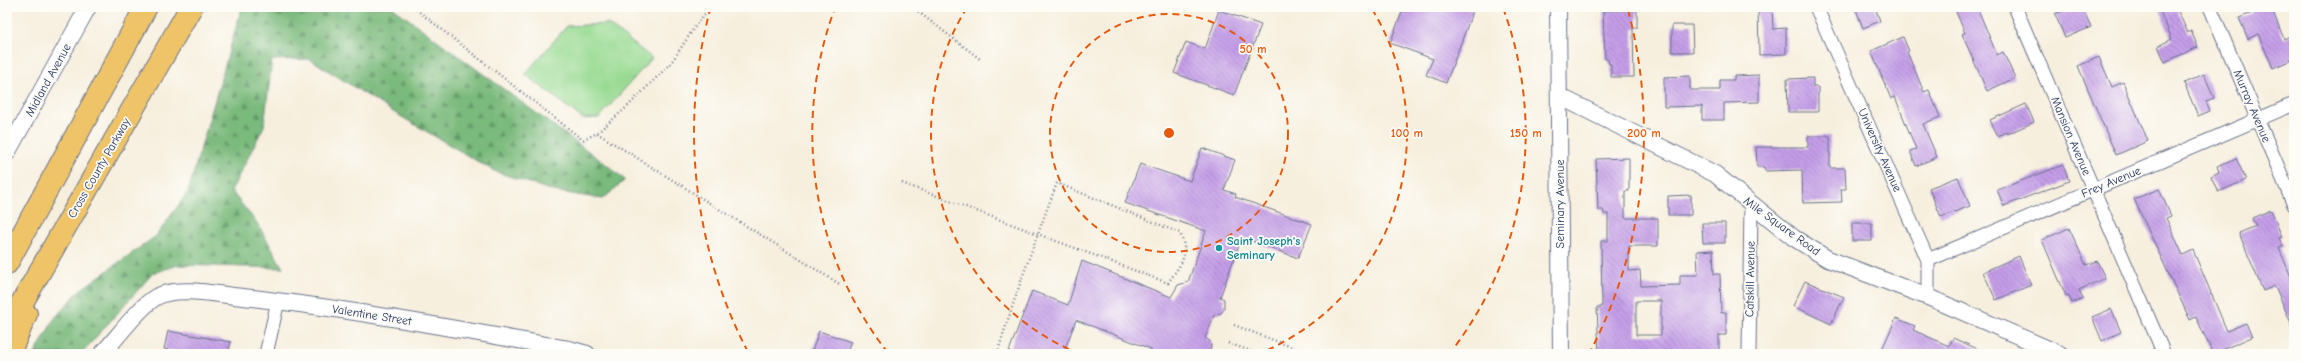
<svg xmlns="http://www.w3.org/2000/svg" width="2301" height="361" viewBox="0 0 2301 361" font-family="'Comic Neue',sans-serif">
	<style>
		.forest { fill: url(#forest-firs); stroke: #4a746d }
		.garden { fill: #98da92; stroke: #5a8478 }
		.building { fill: url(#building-back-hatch); fill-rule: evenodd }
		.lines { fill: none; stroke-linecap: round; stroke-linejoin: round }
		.minor-casing { stroke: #68728b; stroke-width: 15 }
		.tertiary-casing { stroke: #68728b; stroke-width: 18 }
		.motorway-casing { stroke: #68728b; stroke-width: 24 }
		.path { stroke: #68728b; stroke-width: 2.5; stroke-dasharray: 1 3; stroke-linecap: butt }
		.minor { stroke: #fff; stroke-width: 13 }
		.tertiary { stroke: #fff; stroke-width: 16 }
		.motorway { stroke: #efc469; stroke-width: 22 }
		.ring { fill: none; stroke: #e8590c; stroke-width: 2; stroke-dasharray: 7 5 }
		.culture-dot { fill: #0f9aa8; stroke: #fdfcf7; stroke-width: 1.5 }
		.labels { text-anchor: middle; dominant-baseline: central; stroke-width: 3.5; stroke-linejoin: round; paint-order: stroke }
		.street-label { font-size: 12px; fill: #1b2f5e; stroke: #fdfcf7 }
		.culture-label { font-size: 12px; font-weight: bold; fill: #0d838f; stroke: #fdfcf7; text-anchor: start }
		.centre { fill: #e8590c; stroke: #fdfcf7; stroke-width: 2 }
		.ring-label { font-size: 12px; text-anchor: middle; font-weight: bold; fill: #e8590c; stroke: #fdfcf7; stroke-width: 3.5; stroke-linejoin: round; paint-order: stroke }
	</style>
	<defs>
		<pattern id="forest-firs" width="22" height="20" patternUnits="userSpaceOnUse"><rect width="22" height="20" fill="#7aba7c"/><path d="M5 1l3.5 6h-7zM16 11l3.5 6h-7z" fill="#639869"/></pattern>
		<pattern id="building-back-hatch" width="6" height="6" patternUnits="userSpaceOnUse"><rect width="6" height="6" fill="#c59ee8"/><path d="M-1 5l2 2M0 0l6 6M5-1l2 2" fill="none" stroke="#9f81bf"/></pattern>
	</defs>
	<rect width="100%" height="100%" fill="#fdfcf7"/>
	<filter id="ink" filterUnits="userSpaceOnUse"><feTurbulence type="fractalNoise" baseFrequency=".025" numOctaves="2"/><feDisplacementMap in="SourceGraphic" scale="8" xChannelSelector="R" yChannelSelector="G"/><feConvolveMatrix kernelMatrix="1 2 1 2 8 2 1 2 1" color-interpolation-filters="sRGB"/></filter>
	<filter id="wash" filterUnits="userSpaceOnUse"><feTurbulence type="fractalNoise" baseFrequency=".012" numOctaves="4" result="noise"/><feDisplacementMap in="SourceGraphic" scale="16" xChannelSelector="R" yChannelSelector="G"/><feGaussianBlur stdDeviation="0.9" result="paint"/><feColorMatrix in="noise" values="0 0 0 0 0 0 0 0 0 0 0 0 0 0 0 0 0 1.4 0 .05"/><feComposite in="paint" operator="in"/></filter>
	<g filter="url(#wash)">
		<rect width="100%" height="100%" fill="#f7efde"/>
		<!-- forest -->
		<path class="forest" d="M242,7H392L611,168L625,180L603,199L553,191L494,171L390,110L310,59L272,60L264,126L231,191L257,223L283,268L178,265L153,273L81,354H35L54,319L80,290L156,236L188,192Z"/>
		<!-- garden -->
		<path class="garden" d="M608,24L652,58L599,118L583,119L525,74L567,26Z"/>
		<g id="blocks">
			<!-- building -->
			<path class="building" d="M1404,7H1463L1473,11L1446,83L1426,75L1433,59L1390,43Z
				M1758,7H1772L1773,29L1786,28V54L1759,55Z
				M1855,7H1875L1880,21L1863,28Z
				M1954,7H1977L1997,55L2003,52L2015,78L1987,91L1962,34L1965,33Z
				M2071,7H2082L2091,27L2065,38L2055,14Z
				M2158,7H2176L2188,33L2191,31L2198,47L2165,62L2158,46L2172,39Z
				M2249,7H2271L2284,39L2294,34V59L2273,68L2258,34L2248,39L2239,18L2252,13Z
				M1219,10L1261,25L1234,95L1174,73L1186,42L1205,49Z
				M1637,10V28H1633L1634,77H1611V64H1609L1608,59H1605L1603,11Z
				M1672,25H1692L1693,52H1672Z
				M1903,37L1909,51L1907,52L1924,92L1929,90L1940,117L1923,124L1937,157L1916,166L1910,151L1916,149L1895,97L1891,99L1871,51Z
				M2099,57L2112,87L2123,82L2148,141L2116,155L2078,66Z
				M2204,74L2214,98L2206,101L2210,111L2198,116L2184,83Z
				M1759,75V102L1724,103V120H1702V106L1664,107V77L1690,76V90H1720V80H1734V76Z
				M1813,78V87H1818V112H1788L1787,79Z
				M2026,104L2034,122L2007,134L2006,132L1998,136L1990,120Z
				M1808,136H1830V168H1845L1846,189H1841L1842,202L1803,203L1802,170L1765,171L1764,167H1757L1756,147H1808Z
				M1202,148L1235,160L1224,190L1236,194L1235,197L1312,224L1298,258L1242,237L1220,297L1224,299V309L1221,313L1214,315L1205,338L1210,341L1211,346L1210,352L1206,354H1150L1151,349L1076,320L1063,354H1008L1032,291L1068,305L1082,261L1171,297L1178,285L1188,282L1206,231L1125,203L1140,164L1190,181Z
				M1629,158V191H1625V218H1658V246H1629V271L1640,270L1641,286L1680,285V275H1698L1697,251L1713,250L1714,274H1720L1721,313L1726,312V335H1719V354H1676V351L1599,354L1597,307H1602L1601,241H1608V214H1604L1603,210H1598L1596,159ZM1636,301H1661V335H1636Z
				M2236,158L2246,180L2218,192L2211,176L2219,172L2217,166Z
				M2063,165L2069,181L2004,206L1997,190Z
				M1958,177L1970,206L1941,217L1929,188Z
				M2159,189L2171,216L2166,218L2183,255L2193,250L2227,331L2246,323L2252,337L2224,349L2226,354H2213L2196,317L2190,320L2134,199Z
				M1691,195V215H1668V196Z
				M2271,210L2282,237L2279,238L2283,247L2279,248L2294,284V330L2275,286L2263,291L2239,233L2256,226L2252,218Z
				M1702,223H1725V243H1703Z
				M1852,223H1872V241H1852Z
				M2069,228L2086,265L2097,261L2105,278L2079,290L2083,298L2072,303L2068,295L2066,296L2042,240Z
				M2019,256L2031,285L1996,300L1983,272Z
				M1805,281L1844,297L1831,324L1793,306Z
				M2111,309L2121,332L2102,341L2092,317Z
				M1896,318L1915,326L1913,330L1949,346L1953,338L1989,354H1880Z
				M168,331L231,342L228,354H185L164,349Z
				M819,331L851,342L846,354H811Z"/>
		</g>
	</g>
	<g filter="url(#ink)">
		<use href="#blocks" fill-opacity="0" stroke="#68728b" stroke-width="1"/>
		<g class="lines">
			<defs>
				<path id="minor" d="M1816,7L1928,260V297
					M2015,7L2164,354
					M2210,7L2294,205
					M1928,260L2294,104
					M266,354L278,301
					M1749,354L1751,204"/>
				<path id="tertiary" d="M1558,7L1561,354
					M1559,96L1715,174L1794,238L1828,259L1928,297L2060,354
					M7,153L88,7
					M102,354C116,339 139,307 156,297C177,285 220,295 243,297C352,309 461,330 569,349L587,354"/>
				<path id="motorway" d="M7,263L146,7
					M7,329L191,7
					M9,354L26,314"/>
			</defs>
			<!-- minor casing -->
			<use href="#minor" class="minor-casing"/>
			<!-- tertiary casing -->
			<use href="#tertiary" class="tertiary-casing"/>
			<!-- motorway casing -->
			<use href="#motorway" class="motorway-casing"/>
			<!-- path -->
			<path class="path" d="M413,7L583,140L597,133L626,108L671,63L698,22L711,7
				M912,7L980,59
				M597,133L841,285
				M902,183L1168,283C1181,263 1190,257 1180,233L1057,183C1035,240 1015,296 997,354
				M1234,325L1310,354
				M1228,343L1259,354"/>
			<!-- minor -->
			<use href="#minor" class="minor"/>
			<!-- tertiary -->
			<use href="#tertiary" class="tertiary"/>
			<!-- motorway -->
			<use href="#motorway" class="motorway"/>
		</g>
	</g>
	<!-- distance rings -->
	<g class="ring">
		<circle cx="1169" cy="133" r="119"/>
		<path d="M1080 354A238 238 0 0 1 966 9M1372 9A238 238 0 0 1 1258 354"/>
		<path d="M888 353A357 357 0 0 1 835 8M1503 8A357 357 0 0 1 1450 353"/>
		<path d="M748 352A475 475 0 0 1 710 10M1628 10A475 475 0 0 1 1590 352"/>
	</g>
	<!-- markers -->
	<circle class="culture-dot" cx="1219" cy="248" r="4"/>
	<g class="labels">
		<!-- street labels -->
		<g class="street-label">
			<text transform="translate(48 80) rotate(-61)">Midland Avenue</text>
			<text transform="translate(2252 106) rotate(67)">Murray Avenue</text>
			<text transform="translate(2071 136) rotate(67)">Mansion Avenue</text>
			<text transform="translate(1880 150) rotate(66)">University Avenue</text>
			<text transform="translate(99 168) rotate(-60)">Cross County Parkway</text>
			<text transform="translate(2111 182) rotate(-23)">Frey Avenue</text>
			<text transform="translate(1560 204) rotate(-90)">Seminary Avenue</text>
			<text transform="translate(1782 226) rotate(36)">Mile Square Road</text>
			<text transform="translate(1750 279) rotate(-89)">Catskill Avenue</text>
			<text transform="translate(372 315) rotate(9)">Valentine Street</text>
		</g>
		<!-- culture labels -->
		<g class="culture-label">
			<text x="1227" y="241">Saint Joseph's<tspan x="1227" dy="14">Seminary</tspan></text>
		</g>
	</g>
	<circle cx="1169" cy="133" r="6" class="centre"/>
	<g class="ring-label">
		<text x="1253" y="53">50 m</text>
		<text x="1407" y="137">100 m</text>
		<text x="1526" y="137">150 m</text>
		<text x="1644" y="137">200 m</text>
	</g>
	<!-- margin -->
	<rect width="2301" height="361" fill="none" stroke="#fdfcf7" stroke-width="24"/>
</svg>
